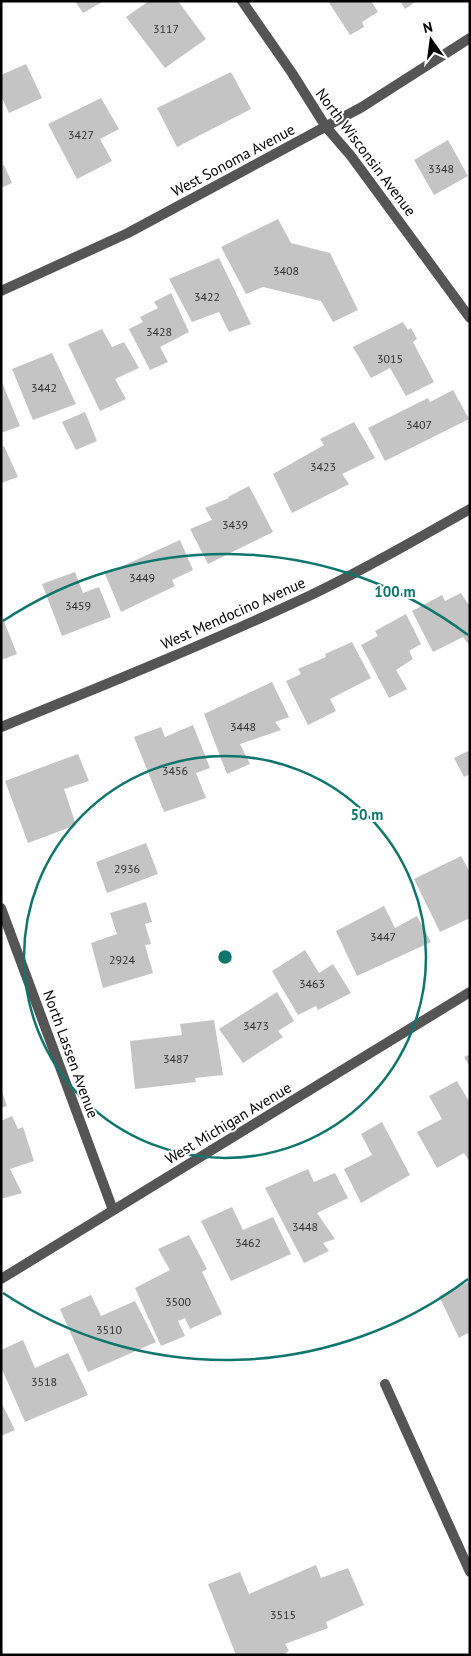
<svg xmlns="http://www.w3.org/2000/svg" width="471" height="1656" viewBox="0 0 471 1656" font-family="'PT Sans',sans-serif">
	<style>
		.building { fill: #c4c4c4 }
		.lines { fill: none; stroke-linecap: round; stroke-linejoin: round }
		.lane { stroke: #555; stroke-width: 10 }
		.street { stroke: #555; stroke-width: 10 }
		.ring { fill: none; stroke: #0f766e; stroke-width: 2.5 }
		.labels { text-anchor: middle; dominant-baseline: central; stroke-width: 4; stroke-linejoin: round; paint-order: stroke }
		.number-label { font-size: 12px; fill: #313131 }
		.street-label { font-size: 15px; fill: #000; stroke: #fff }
		.centre { fill: #0f766e; stroke: #fff; stroke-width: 2.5 }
		.ring-label { font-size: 15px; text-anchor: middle; font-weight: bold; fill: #0f766e; stroke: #fff; stroke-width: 4; stroke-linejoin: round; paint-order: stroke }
	</style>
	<rect width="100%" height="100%" fill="#fff"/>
	<!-- building -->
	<path class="building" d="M75,1H104L83,13Z
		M149,1H178L206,39L165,68L126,17Z
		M328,1H371L378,12L362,22L364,27L350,35Z
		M400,1H417L405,9Z
		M26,64L42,98L9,113L1,96V75Z
		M231,72L251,109L177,147L157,108Z
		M101,98L119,129L100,139L112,161L77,179L48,124Z
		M448,140L468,176L434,195L414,160Z
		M4,165L12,183L1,188V166Z
		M278,219L291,243L330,253L358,310L333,322L321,301L263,287L246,294L221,247Z
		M219,258L251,324L229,332L219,312L192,322L169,279Z
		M171,293L189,332L160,347L168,362L150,370L129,329L143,322L140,317L158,308L154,302Z
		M403,322L408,330L411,328L417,339L413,342L434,382L406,396L390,368L371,378L353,347Z
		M102,329L112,347L124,342L139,368L115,379L126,399L100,411L68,344Z
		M52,353L76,404L33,420L12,369Z
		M1,380L20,426L1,433Z
		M453,390L469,419L385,461L368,428L428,398L430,402Z
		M85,412L97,441L76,450L62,422Z
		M354,422L375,458L342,474L349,484L292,513L273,474L324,445L320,439Z
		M4,446L18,477L1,483V448Z
		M249,486L273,532L208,564L190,529L212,520L205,508L229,498L228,497Z
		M180,540L193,570L172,580L175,586L121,612L105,574Z
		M75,572L83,593L99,587L111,617L62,636L42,584Z
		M461,593L470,607V646L463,637L433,652L412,611L442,595L445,601Z
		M1,614L17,654L1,660Z
		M406,614L421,644L409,651L413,659L396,670L407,689L389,698L361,645L378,636L375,631Z
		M352,642L371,678L330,699L336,711L308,725L286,681L301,674L298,669L326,657L325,654Z
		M272,682L289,717L275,722L281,730L240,744L250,764L227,774L204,714Z
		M193,725L210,768L196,773L206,798L164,812L134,737L161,727L165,737Z
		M470,750V774L464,777L454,758Z
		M78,754L89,781L64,789L76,825L28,843L5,781Z
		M146,843L158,874L107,893L96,862Z
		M461,856L470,872V918L440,932L414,879Z
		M146,902L152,922L145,924L151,944L145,945L153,973L103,988L91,943L117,934L110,913Z
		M384,906L395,928L417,916L431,942L357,976L336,931Z
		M305,950L319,973L333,964L351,993L318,1010L316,1006L298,1015L272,971Z
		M277,992L294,1021L278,1031L283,1037L243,1063L219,1029Z
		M214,1020L223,1075L195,1078L196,1082L135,1089L130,1041L182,1035L180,1024Z
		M470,1054V1067L464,1057Z
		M457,1081L470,1103V1162L464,1153L437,1168L417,1132L442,1119L429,1096Z
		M1,1089L7,1106L1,1108Z
		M12,1116L18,1129L23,1127L34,1161L10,1169L22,1193L1,1199V1121Z
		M382,1122L410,1175L361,1203L344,1169L372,1155L361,1134Z
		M308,1169L314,1182L335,1173L348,1198L317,1213L335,1239L323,1243L329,1251L304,1263L265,1188Z
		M232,1207L243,1230L273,1217L291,1254L231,1281L201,1221Z
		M189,1235L207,1269L202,1272L222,1314L190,1329L185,1318L178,1321L185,1336L161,1346L135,1288L170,1270L158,1249Z
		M470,1281V1332L459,1338L439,1296Z
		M91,1295L101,1316L135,1301L156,1342L88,1372L60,1309Z
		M23,1340L35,1368L68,1353L88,1395L25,1422L1,1367V1350Z
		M1,1402L15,1430L1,1436Z
		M316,1565L321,1578L348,1568L364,1605L326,1622L328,1628L285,1644L289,1651L282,1655H236L208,1584L240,1572L249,1594Z"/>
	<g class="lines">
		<!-- lane -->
		<path class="lane" d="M385,1384L470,1572"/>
		<!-- street -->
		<path class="street" d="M242,1L292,73L326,127L351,156L470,318
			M1,291L128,233L362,107L470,38
			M1,727C105,685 208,643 309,596C364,570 417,539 470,509
			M1,908L113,1210
			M1,1279L470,992"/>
	</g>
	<!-- distance rings -->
	<g class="ring">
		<circle cx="225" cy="957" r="201"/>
		<path d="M468 1279A403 403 0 0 1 3 1293M3 621A403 403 0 0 1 468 635"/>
	</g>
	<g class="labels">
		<!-- number labels -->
		<g class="number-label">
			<text x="166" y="28">3117</text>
			<text x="81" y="134">3427</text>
			<text x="441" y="168">3348</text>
			<text x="286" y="270">3408</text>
			<text x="207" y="296">3422</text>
			<text x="159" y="331">3428</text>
			<text x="390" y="358">3015</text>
			<text x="44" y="387">3442</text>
			<text x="419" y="424">3407</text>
			<text x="323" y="466">3423</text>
			<text x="235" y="524">3439</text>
			<text x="142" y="577">3449</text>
			<text x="78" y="605">3459</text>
			<text x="243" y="726">3448</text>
			<text x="175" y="770">3456</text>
			<text x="127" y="868">2936</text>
			<text x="383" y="936">3447</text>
			<text x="122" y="959">2924</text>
			<text x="312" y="983">3463</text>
			<text x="256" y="1025">3473</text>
			<text x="176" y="1058">3487</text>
			<text x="305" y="1226">3448</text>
			<text x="248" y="1242">3462</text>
			<text x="178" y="1301">3500</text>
			<text x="109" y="1329">3510</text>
			<text x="44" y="1381">3518</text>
			<text x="283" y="1614">3515</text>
		</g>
		<!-- street labels -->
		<g class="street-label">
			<text transform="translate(366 152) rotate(53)">North Wisconsin Avenue</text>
			<text transform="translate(233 160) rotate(-28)">West Sonoma Avenue</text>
			<text transform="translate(233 613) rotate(-24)">West Mendocino Avenue</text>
			<text transform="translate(71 1054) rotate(70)">North Lassen Avenue</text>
			<text transform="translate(228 1123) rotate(-31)">West Michigan Avenue</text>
		</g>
	</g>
	<circle cx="225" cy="957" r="8" class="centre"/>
	<g class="ring-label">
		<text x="395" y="597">100 m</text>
		<text x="367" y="820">50 m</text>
	</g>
	<!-- border -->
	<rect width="471" height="1656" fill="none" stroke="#000000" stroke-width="5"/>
	<!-- north arrow -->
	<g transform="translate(431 40) rotate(346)" stroke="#ffffff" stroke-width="4" paint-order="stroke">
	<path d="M0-4L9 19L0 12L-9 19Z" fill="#000000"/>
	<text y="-8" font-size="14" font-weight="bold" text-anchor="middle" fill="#000000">N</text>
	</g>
</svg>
